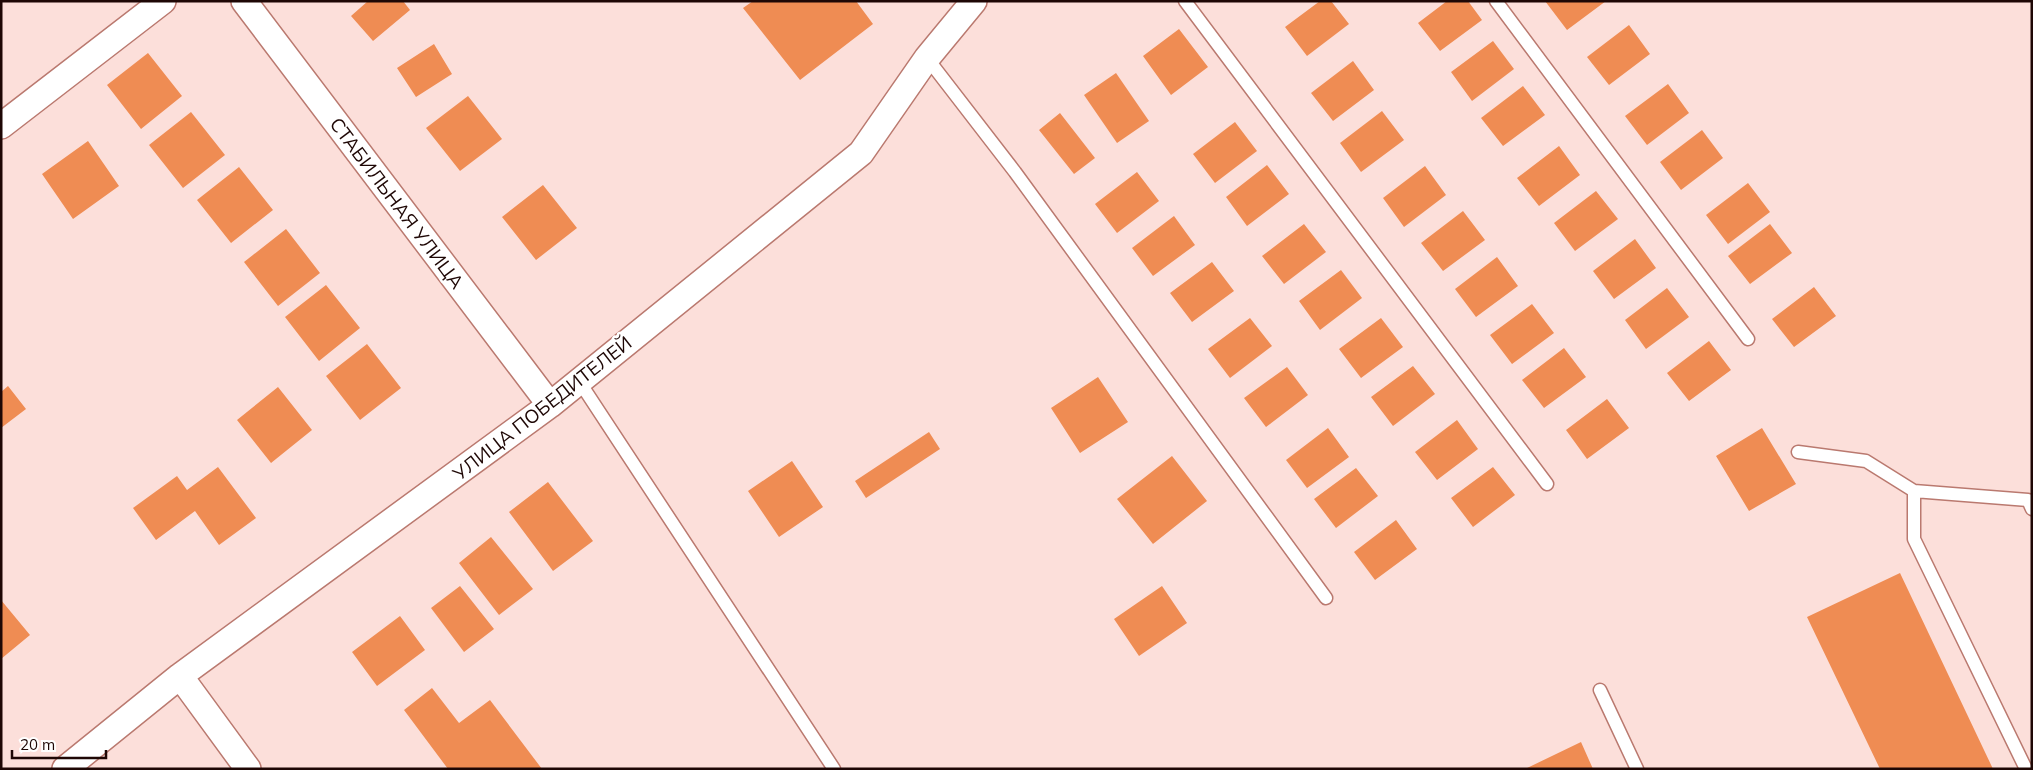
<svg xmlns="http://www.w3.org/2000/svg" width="2033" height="770" viewBox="0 0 2033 770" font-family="Mulish,sans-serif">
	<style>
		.building { fill: #ef8c53 }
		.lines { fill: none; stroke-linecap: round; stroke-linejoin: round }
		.lane-casing { stroke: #ba796f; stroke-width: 15 }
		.street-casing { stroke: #ba796f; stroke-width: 28 }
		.lane { stroke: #fff; stroke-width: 12 }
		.street { stroke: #fff; stroke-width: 25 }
		.labels { text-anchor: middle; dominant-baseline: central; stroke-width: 5; stroke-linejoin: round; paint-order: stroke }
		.street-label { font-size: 19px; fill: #1e0705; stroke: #fff }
	</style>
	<rect width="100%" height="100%" fill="#fcdfda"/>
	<!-- building -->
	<path class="building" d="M368,1H403L410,10L373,41L351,16Z
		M753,1H856L873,24L800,80L743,8Z
		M1320,1H1331L1349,24L1307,56L1285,27Z
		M1447,1H1468L1482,20L1440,51L1418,23Z
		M1545,1H1606L1567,30Z
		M1629,25L1650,54L1609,85L1587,57Z
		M1179,29L1208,67L1171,95L1143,56Z
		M1493,41L1514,69L1472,101L1451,72Z
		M434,44L452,74L416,97L397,68Z
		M148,53L182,96L141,129L107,85Z
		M1353,61L1374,90L1333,121L1311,93Z
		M1116,73L1149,121L1117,143L1084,95Z
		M1668,84L1689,113L1647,145L1625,116Z
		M1523,86L1545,115L1503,146L1481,118Z
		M468,96L502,139L460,171L426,128Z
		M1382,111L1404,140L1361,172L1340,143Z
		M191,112L225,155L183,188L149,145Z
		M1060,113L1095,158L1074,174L1039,130Z
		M1235,122L1257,151L1215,183L1193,154Z
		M1702,130L1723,158L1681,190L1660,162Z
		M88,141L119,186L73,219L42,174Z
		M1559,146L1580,175L1539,206L1517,178Z
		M1267,165L1289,194L1247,226L1226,197Z
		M1425,166L1446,195L1404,227L1383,198Z
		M239,167L273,210L231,243L197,200Z
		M1137,172L1159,201L1117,233L1095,204Z
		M1748,183L1770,212L1728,244L1706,215Z
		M543,185L577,228L536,260L502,217Z
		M1596,191L1618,219L1575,251L1554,223Z
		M1463,211L1485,240L1443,271L1421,243Z
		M1174,216L1195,245L1153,276L1132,248Z
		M1304,224L1326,252L1284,284L1262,256Z
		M1770,224L1792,253L1750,284L1728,256Z
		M286,229L320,273L278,306L244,262Z
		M1635,239L1656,268L1614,299L1593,271Z
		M1497,257L1518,286L1476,317L1455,289Z
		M1212,262L1234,291L1192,322L1170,293Z
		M1341,270L1362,298L1320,330L1299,301Z
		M326,285L360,328L319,361L285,317Z
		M1814,287L1836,316L1794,347L1772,319Z
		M1667,288L1689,317L1646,349L1625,320Z
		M1532,304L1554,333L1512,364L1490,335Z
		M1250,318L1272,346L1230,378L1208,349Z
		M1381,318L1403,347L1361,378L1339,349Z
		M1709,341L1731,370L1689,401L1667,373Z
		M367,344L401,388L360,420L326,376Z
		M1564,348L1586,377L1544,408L1522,380Z
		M1413,366L1435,394L1393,426L1371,397Z
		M1287,367L1308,395L1266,427L1244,398Z
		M1098,377L1128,422L1080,453L1051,408Z
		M8,386L26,409L1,428V392Z
		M278,387L312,430L271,463L237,420Z
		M1607,399L1629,428L1587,459L1566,430Z
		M1457,420L1478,449L1437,480L1415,452Z
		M1328,428L1349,457L1307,488L1286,460Z
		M1762,428L1796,484L1749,511L1716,456Z
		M929,432L940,449L866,498L855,481Z
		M1172,456L1207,501L1153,544L1117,499Z
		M792,461L823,507L779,537L748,491Z
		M218,467L256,518L219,545L195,511L156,540L133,508L177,476L187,490Z
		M1493,467L1515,495L1473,527L1451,498Z
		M1356,468L1378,496L1336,528L1314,499Z
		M548,482L593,541L553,571L509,512Z
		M1396,520L1417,549L1375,580L1354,552Z
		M491,537L533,589L499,615L459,563Z
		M1900,573L1993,769H1880L1807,617Z
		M460,586L494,629L464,652L431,608Z
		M1162,586L1187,623L1139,656L1114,619Z
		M1,600L30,635L1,659Z
		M400,616L425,650L377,686L352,652Z
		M432,688L459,723L490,700L542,769H448L404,710Z
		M1581,742L1593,769H1525Z"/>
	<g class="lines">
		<defs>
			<path id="lane" d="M1185,1L1547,484
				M1496,1L1748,339
				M927,58L1015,172L1326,598
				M579,381L834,769
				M1798,452L1866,461L1914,491L2028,500L2032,509
				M1914,491V539L2026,769
				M1600,690L1637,769"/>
			<path id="street" d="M244,1L550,405
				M1,126L163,1
				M180,676L248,769
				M65,769L180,676L550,405L861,153L927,58L974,1"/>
		</defs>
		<!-- lane casing -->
		<use href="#lane" class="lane-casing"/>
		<!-- street casing -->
		<use href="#street" class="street-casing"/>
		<!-- lane -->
		<use href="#lane" class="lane"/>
		<!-- street -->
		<use href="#street" class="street"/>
	</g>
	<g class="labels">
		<!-- street labels -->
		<g class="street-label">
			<text transform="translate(397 203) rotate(53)">СТАБИЛЬНАЯ УЛИЦА</text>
			<text transform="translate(542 408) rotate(-38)">УЛИЦА ПОБЕДИТЕЛЕЙ</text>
		</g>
	</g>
	<!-- border -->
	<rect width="2033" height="770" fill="none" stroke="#1e0705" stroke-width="5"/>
	<!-- scale -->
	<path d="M12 750v8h94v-8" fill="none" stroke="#1e0705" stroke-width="2.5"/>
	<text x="20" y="750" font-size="15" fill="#1e0705" stroke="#ffffff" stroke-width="4" paint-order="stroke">20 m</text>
</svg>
